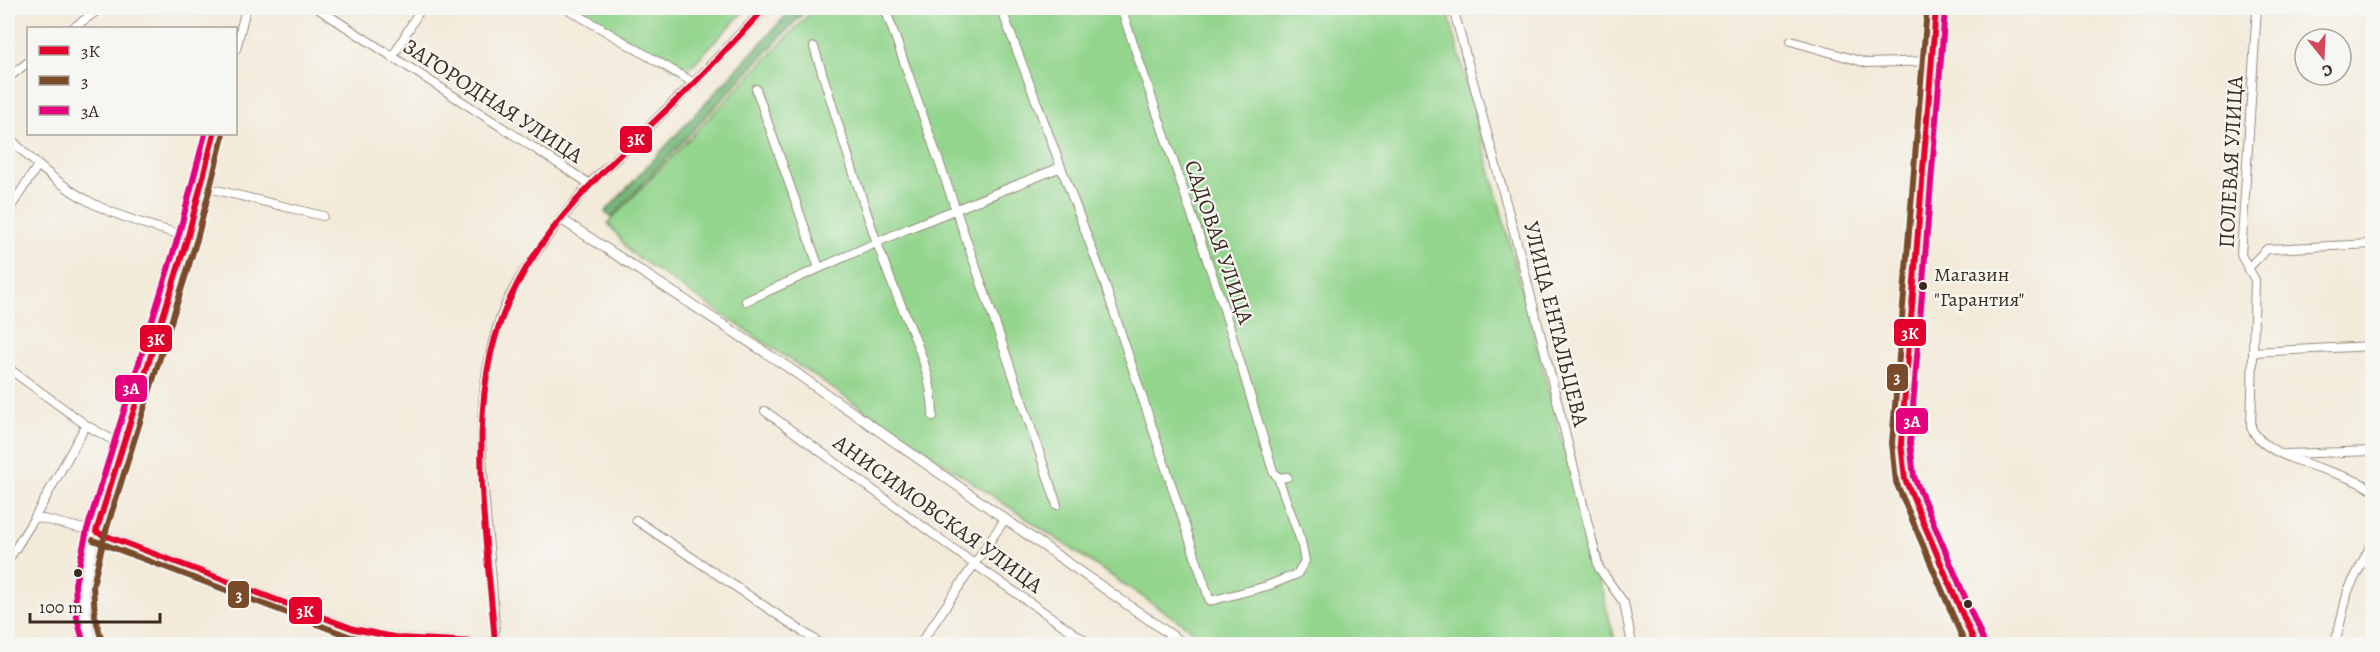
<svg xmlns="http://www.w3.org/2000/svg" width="2380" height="652" viewBox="0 0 2380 652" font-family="Alegreya,serif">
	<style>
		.green { fill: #93d58d; stroke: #678056; stroke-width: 1.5 }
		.forest { fill: #76b678; stroke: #58704b; stroke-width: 1.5 }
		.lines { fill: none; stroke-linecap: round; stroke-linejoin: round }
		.minor-casing { stroke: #978a7c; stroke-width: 10 }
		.tertiary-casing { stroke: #978a7c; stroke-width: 11 }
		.minor { stroke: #fff; stroke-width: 8 }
		.tertiary { stroke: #fff; stroke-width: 9 }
		.bus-1-casing { stroke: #f6f6f2; stroke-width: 10 }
		.bus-2-casing { stroke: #f6f6f2; stroke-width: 10 }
		.bus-3-casing { stroke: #f6f6f2; stroke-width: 10 }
		.bus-1 { stroke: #e4002b; stroke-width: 6 }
		.bus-2 { stroke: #7a4b2a; stroke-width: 6 }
		.bus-3 { stroke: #e5007d; stroke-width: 6 }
		.bus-dot { fill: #3b2a1e; stroke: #f6f6f2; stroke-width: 2 }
		.labels { text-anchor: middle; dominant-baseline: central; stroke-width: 4.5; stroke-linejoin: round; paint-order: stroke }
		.bus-label { font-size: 20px; fill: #3b2a1e; stroke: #f6f6f2; text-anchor: start }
		.street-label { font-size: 22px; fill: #3b2a1e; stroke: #f6f6f2 }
		.line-badge { stroke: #f6f6f2; stroke-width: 2 }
		.badge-label { font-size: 16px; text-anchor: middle; font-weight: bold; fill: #fff }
	</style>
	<rect width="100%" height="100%" fill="#f6f6f2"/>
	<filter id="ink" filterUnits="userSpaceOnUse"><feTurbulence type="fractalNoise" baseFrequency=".0167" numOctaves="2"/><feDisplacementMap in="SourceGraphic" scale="12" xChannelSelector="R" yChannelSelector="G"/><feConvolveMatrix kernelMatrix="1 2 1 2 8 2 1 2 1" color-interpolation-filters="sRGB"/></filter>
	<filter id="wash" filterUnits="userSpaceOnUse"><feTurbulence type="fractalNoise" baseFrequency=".008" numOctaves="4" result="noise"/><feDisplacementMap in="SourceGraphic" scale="24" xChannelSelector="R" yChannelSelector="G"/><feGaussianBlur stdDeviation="1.35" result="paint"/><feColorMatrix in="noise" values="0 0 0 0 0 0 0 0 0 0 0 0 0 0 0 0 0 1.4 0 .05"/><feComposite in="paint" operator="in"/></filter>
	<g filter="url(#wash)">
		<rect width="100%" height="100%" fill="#f3ead9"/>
		<!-- green -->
		<path class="green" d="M576,8H747L684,74Z
			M815,8H1447L1616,644H1213L631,253L608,223Z"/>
		<!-- forest -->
		<path class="forest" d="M793,8H808L611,218L605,212Z"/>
	</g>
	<g filter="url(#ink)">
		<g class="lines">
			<defs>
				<path id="minor" d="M317,8L590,184
					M566,8L694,83
					M885,8C943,173 1002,339 1057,505
					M1001,8L1101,273L1210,601L1267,586L1297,574L1305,561L1301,541L1278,478
					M1121,8L1224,309L1273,471L1278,478L1287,477
					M1453,8L1523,265L1599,568L1624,603L1632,644
					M2257,8L2241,255L2255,280L2251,427C2266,463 2343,468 2372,490
					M73,28L101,8
					M1791,41L1867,63L1932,61
					M814,47C838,122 860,199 888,273C905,319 933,366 933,416
					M236,49L246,8
					M392,58L421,8
					M8,78L28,62
					M756,89L819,268
					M8,136C66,197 106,216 188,236
					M200,186L323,216
					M8,211L37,167
					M2248,268L2267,249L2372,244
					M746,301L907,229L1061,167
					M2253,352L2372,346
					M8,368L86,425L123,446
					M765,411L974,564L1090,644
					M86,425L35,517L96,532L354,629L399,638L514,644
					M2287,454L2372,451
					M636,520L821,644
					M9,559L35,517
					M93,644L86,617L84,584L96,532L188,236L214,134
					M495,644C495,536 462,426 500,319C513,282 538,250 561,219
					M920,644L1005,519
					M2335,644L2348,591L2372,543"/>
				<path id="tertiary" d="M765,8L694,83L590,184L561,219L789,368L1184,644
					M1936,8L1901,443L1905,479L1975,644"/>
			</defs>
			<!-- minor casing -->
			<use href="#minor" class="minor-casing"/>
			<!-- tertiary casing -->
			<use href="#tertiary" class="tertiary-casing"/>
			<!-- minor -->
			<use href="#minor" class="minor"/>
			<!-- tertiary -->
			<use href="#tertiary" class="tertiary"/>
			<defs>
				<path id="bus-1" d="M1936,8L1901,443L1905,479L1975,644
					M214,134L188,236L96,532L354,629L399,638L514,644
					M495,642C488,554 473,463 487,374C505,255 598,176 680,97C710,68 737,38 765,8"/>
				<path id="bus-2" d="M1927,8L1892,443L1896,482L1965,644
					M93,540L351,637L386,644
					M102,642L95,616L93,585L105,534L197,239L223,136"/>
				<path id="bus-3" d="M1945,9L1910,443L1914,477L1983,640
					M84,644L77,618L75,584L87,530L179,234L205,134"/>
			</defs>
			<!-- bus-1 casing -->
			<use href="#bus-1" class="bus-1-casing"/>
			<!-- bus-2 casing -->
			<use href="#bus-2" class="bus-2-casing"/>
			<!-- bus-3 casing -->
			<use href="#bus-3" class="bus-3-casing"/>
			<!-- bus-1 -->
			<use href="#bus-1" class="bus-1"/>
			<!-- bus-2 -->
			<use href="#bus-2" class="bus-2"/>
			<!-- bus-3 -->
			<use href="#bus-3" class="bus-3"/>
		</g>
	</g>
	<!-- markers -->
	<g class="bus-dot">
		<circle cx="1923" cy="286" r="5"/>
		<circle cx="78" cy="573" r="5"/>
		<circle cx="1968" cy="604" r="5"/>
	</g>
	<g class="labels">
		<!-- bus labels -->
		<g class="bus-label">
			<text x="1934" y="274">Магазин<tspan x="1934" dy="25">"Гарантия"</tspan></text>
		</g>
		<!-- street labels -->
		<g class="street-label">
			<text transform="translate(493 101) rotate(33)">ЗАГОРОДНАЯ УЛИЦА</text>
			<text transform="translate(2231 162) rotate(-87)">ПОЛЕВАЯ УЛИЦА</text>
			<text transform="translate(1219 242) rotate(71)">САДОВАЯ УЛИЦА</text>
			<text transform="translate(1556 324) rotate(76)">УЛИЦА ЕНТАЛЬЦЕВА</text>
			<text transform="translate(938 514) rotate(36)">АНИСИМОВСКАЯ УЛИЦА</text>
		</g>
	</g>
	<g class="line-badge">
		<rect x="619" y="125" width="34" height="29" rx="6" fill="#e4002b"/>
		<rect x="1893" y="318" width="34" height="29" rx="6" fill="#e4002b"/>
		<rect x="139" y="324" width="34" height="29" rx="6" fill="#e4002b"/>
		<rect x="1886" y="363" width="23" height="29" rx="6" fill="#7a4b2a"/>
		<rect x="114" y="374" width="34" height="29" rx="6" fill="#e5007d"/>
		<rect x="1895" y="407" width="34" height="28" rx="6" fill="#e5007d"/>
		<rect x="227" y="580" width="23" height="29" rx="6" fill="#7a4b2a"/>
		<rect x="288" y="596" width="35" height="29" rx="6" fill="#e4002b"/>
	</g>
	<g class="badge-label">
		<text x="636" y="145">3К</text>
		<text x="1910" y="339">3К</text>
		<text x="156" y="345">3К</text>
		<text x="1897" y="383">3</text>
		<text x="131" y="394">3А</text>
		<text x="1912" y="427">3А</text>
		<text x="239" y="601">3</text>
		<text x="305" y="617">3К</text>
	</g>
	<!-- margin -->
	<rect width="2380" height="652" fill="none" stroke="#f6f6f2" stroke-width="30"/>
	<!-- legend -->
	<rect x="27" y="27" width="210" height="108" fill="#f6f6f2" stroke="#aba49d" stroke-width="1.5"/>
	<rect x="39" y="46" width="30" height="9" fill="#e4002b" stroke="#aba49d" stroke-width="1.5"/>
	<text x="81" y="57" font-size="18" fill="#3b2a1e">3К</text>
	<rect x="39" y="76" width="30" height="9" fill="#7a4b2a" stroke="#aba49d" stroke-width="1.5"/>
	<text x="81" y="87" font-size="18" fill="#3b2a1e">3</text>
	<rect x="39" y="106" width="30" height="9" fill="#e5007d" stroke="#aba49d" stroke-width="1.5"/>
	<text x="81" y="117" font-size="18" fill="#3b2a1e">3А</text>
	<!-- north arrow -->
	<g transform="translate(2323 57) rotate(162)"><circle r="28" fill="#f6f6f2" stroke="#aba49d" stroke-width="1.5"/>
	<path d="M0-4.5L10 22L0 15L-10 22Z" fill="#d1495b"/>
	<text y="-9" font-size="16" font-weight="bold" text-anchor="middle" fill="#3b2a1e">С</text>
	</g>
	<!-- scale -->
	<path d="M30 613v9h130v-9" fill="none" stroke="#3b2a1e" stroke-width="3"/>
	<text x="39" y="613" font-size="18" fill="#3b2a1e" stroke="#f6f6f2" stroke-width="4.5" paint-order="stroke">100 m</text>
</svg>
